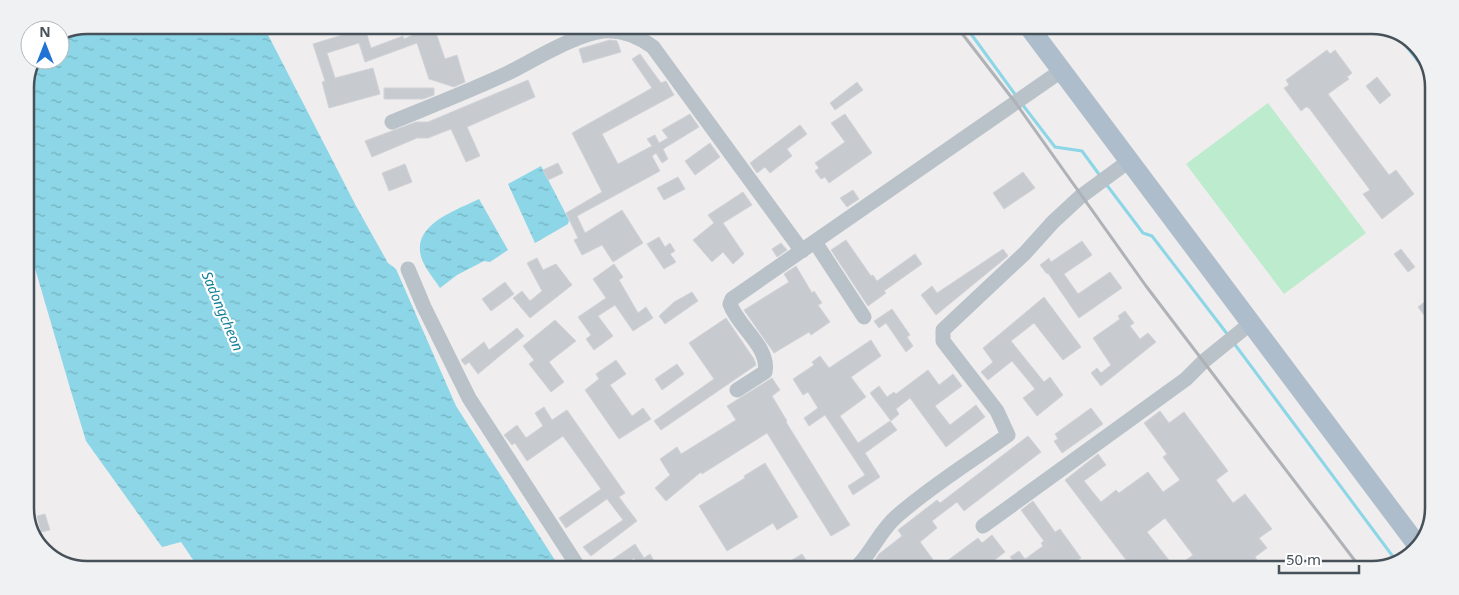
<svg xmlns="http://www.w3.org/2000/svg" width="1459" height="595" viewBox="0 0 1459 595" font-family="'Noto Sans',sans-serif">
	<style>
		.park { fill: #bceccd }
		.water { fill: url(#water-ripples) }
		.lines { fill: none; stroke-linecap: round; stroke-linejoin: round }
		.stream { stroke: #8cd6e7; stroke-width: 3 }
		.building { fill: #c7cacf; stroke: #d1d3d8; fill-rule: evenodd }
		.path { stroke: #76c89d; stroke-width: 2; stroke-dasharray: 4 2.5; stroke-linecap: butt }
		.minor { stroke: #b9c2c9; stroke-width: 15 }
		.major { stroke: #adbdcb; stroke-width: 20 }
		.rail { stroke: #afb2b7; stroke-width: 3 }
		.labels { text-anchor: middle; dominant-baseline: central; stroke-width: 4.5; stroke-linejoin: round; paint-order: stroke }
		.water-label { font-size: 14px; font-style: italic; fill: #137f98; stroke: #fff }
		.rim { fill: none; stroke: #465159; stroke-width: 2.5 }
	</style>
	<defs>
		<pattern id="water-ripples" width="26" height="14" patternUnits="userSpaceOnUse" patternTransform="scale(1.25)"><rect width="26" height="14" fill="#8cd6e7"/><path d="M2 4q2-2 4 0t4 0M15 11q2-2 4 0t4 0" fill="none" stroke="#74b0be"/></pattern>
	</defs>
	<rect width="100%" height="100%" fill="#efeded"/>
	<!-- park -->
	<path class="park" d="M1268,103L1366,233L1284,294L1186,164Z"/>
	<!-- water -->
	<path class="water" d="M87,25H263L356,206L388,263L396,269L456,406L560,568L198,567L181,542L162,547L86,441L70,388L25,234V83L35,60H60V36Z
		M1390,28C1411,35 1430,63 1434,84Z
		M541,166L569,220L568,224L535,243L508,184Z
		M479,199L508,250L490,262L484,261L457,275L440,288C435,280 427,271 423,262C407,226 455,211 479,199Z"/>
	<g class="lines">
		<!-- stream -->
		<path class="stream" d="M966,27L1017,97
			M1022,104L1055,147L1082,151L1101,177
			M1106,184L1143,233L1152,236L1228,335
			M1233,342L1397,562"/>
	</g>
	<!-- building -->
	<path class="building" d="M432,26H451L436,33L445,59L457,55L465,82L454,87L429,79L417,43L365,62L359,43L327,53L335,78L373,68L380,94L329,108L322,82L325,81L313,44L365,28L371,48L403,36L404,39Z
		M610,40L617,41L621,52L583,63L579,49Z
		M1327,50L1330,54L1335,50L1352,73L1347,77L1349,79L1328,94L1389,175L1396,170L1414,194L1382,219L1363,194L1370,190L1309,108L1306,107L1301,111L1284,88L1289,85L1286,80Z
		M640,54L661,83L666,81L674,95L602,134L618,164L652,146L647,139L655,135L659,143L668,138L662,130L690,114L699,127L663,149L668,159L662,163L656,153L652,156L660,171L577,216L585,233L622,210L643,243L613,262L602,245L582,255L574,240L578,238L566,213L602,192L572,133L652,88L632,59Z
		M1377,77L1391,95L1380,104L1366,86Z
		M528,80L535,97L467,127L480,156L466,162L451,129L428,138H417L372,157L365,141L416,122H428Z
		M857,82L863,90L835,110L830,103Z
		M384,88H434V95L423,99H384Z
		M845,114L872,153L829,183L825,177L821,179L815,171L819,168L815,163L845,142L831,123Z
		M800,125L807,134L787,149L792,156L770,173L765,167L757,173L750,163Z
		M710,143L720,157L695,175L685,161Z
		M558,163L563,173L548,180L543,170Z
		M405,164L412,182L389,191L382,173Z
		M1023,172L1035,188L1004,209L993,193Z
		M678,177L685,189L664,200L657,188Z
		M853,190L859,199L847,207L840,198Z
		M743,192L752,205L723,223L744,254L733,264L723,252L712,262L693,240L714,223L708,215Z
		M659,237L665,247L670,243L675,251L670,254L676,262L664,269L647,244Z
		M846,240L871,276L873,275L877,281L915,254L922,264L884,291L886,293L868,306L831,250Z
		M1082,241L1092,255L1064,274L1078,294L1110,272L1122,288L1079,318L1048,273L1047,274L1040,265L1049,258L1051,262Z
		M781,243L787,250L777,257L772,249Z
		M1003,249L1008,256L936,315L921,295L932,286L937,293Z
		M1401,249L1415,267L1408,272L1394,254Z
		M537,258L543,270L556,264L572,285L530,318L513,298L522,291L530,301L542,291L527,263Z
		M614,264L623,277L619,280L638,313L646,307L653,318L633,331L615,305L598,316L613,336L594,350L586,339L591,335L578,317L606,298L593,279Z
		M796,266L812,293L814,291L822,303L818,305L830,322L811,335L809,332L774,353L744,310L789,282L784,274Z
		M505,282L514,294L491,311L482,299Z
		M692,292L698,301L665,324L659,316L674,302Z
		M1432,296V308L1424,315L1418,307Z
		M1044,297L1081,347L1063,360L1034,323L1011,341L1044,382L1050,377L1063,395L1037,416L1023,398L1035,389L1012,361L988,380L981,372L993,362L983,348Z
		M892,309L910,335L907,337L913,346L906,352L886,323L879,328L874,321Z
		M1125,311L1134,323L1130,326L1140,339L1148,333L1156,342L1101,386L1091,373L1097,368L1101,373L1111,365L1093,338L1120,319L1118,316Z
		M726,318L754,359L756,365L661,430L654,421L714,379L689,343Z
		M555,320L576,341L549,362L564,382L551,392L529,364L534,360L523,346Z
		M517,328L524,336L478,374L469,362L465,365L461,360L484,342L489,350Z
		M871,340L881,356L851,377L866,397L840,416L858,443L890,421L897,430L865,453L880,477L853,495L848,486L865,475L825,415L809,426L804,418L818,408L808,392L803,395L793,379L814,365L812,362L820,356L829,368Z
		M616,360L626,374L610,385L632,416L643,408L651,419L619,439L585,390L599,379L596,374Z
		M677,364L684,374L662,390L655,379Z
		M928,370L939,385L953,374L962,386L935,406L950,425L976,405L985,417L946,447L910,398L896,409L899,414L891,421L870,393L879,386L887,397L894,392L896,394Z
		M772,378L780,390L772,396L787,421L786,422L850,525L831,536L767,433L702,474L701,472L666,501L655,488L670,475L660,459L677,447L681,454L736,420L727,406Z
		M544,407L552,420L567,410L625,493L619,497L637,521L591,556L583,547L623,520L607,499L566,528L559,518L601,489L563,436L527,461L515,443L512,445L504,435L517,425L526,438L543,426L535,413Z
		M1091,408L1103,424L1062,453L1054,441L1058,439L1055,434Z
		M1160,411L1169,423L1184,412L1228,471L1216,480L1233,503L1245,494L1272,529L1259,538L1267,548L1255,557L1260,564L1252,570L1133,569L1065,480L1098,454L1106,465L1084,481L1101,502L1116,490L1119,493L1148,472L1163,492L1180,480L1163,457L1167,454L1144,423ZM1165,518L1193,555L1175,568L1147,532Z
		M1028,436L1041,452L964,511L957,502L932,521L937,528L920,542L940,569H881L875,560L879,554L902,536L898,530L937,500L940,503Z
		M765,463L798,517L777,530L773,523L727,551L699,506L745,478L744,476Z
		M1033,501L1055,532L1060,529L1081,558L1065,569H1040L1038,566L1033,569H1020L1010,557L1019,551L1025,559L1043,546L1041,543L1044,541L1021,510Z
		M45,514L50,530L41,532L37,516Z
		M992,535L1005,552L983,569H947L943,564L978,538L982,543Z
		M635,544L644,558L650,554L658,568H640L634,558L620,568H613L609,562Z
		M802,554L812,569L779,568Z"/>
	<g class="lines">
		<!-- path -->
		<path class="path" d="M25,491L40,548"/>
		<!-- minor -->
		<path class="minor" d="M392,122C431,106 470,91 508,73C534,60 576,34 603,31C622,29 638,36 653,47L802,251
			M815,242L864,317
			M408,269L424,307L469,398L579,568
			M737,390L765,372C770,347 738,327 730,304L732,299L1061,71
			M983,526L1186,379L1204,361L1251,323
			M854,569C869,558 879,531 897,516C931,486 972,461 1008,435L997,411L943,341V330L1025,253L1053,222L1080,197L1129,161"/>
		<!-- major -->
		<path class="major" d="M1029,27L1418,546"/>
		<!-- rail -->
		<path class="rail" d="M957,27L1015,102L1146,286L1362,570"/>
	</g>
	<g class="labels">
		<!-- water labels -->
		<g class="water-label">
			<text transform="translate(223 311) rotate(67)">Sadongcheon</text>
		</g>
	</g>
	<!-- crop -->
	<path d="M0 0H1459V595H0ZM87 34H1372A53 53 0 0 1 1425 87V508A53 53 0 0 1 1372 561H87A53 53 0 0 1 34 508V87A53 53 0 0 1 87 34Z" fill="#f0f1f2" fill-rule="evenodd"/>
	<path class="rim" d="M87 34H1372A53 53 0 0 1 1425 87V508A53 53 0 0 1 1372 561H87A53 53 0 0 1 34 508V87A53 53 0 0 1 87 34Z"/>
	<!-- north arrow -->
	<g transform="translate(45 45)"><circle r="24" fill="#ffffff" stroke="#b5b9bd"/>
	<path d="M0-4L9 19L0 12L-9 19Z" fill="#2274d4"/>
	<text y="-8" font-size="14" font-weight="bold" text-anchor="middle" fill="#465159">N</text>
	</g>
	<!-- scale -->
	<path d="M1279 565v8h80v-8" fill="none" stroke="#465159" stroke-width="2.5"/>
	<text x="1286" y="565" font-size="15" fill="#465159" stroke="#ffffff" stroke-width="4" paint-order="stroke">50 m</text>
</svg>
